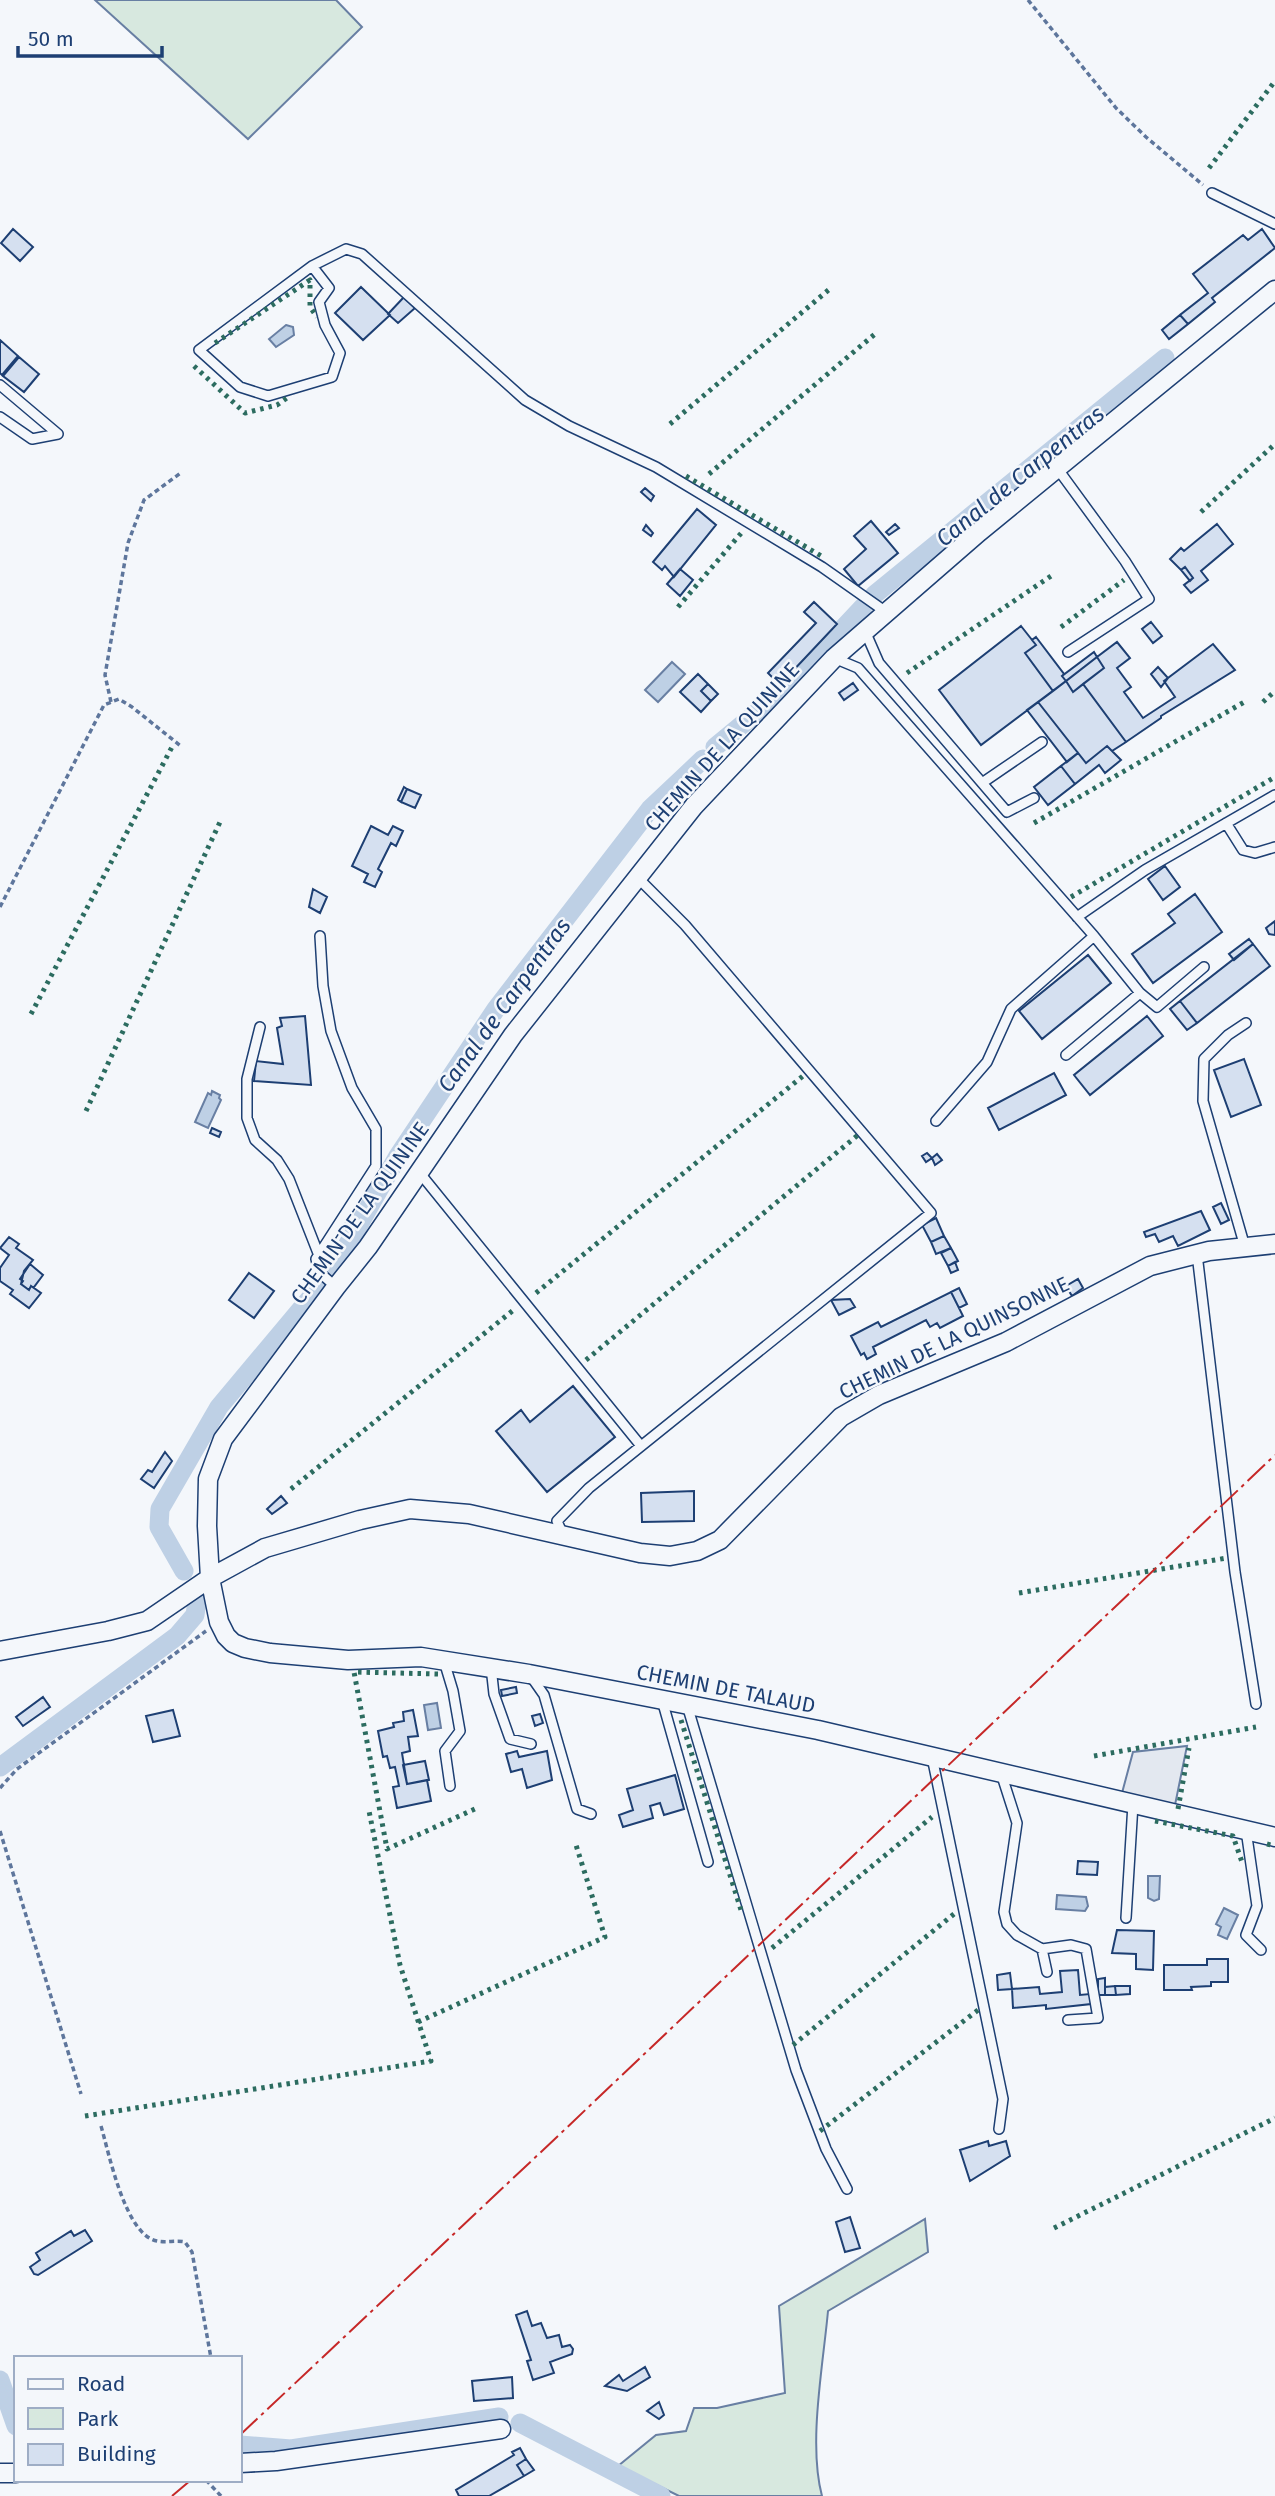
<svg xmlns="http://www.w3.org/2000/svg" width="1275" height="2496" viewBox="0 0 1275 2496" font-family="'Fira Sans',sans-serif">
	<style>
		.green { fill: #d7e8df; stroke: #687fa3; stroke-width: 2 }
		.parking { fill: #e3e8f0; stroke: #687fa3; stroke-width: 2 }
		.water { fill: #bed0e5; stroke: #687fa3; stroke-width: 2 }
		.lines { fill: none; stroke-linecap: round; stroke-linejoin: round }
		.canal { stroke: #bed0e5; stroke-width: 19 }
		.building { fill: #d5e0f0; stroke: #1d3f73; stroke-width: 2 }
		.service-casing { stroke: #1d3f73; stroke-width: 12 }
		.minor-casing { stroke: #1d3f73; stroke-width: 21 }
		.path { stroke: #5e769c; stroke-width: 3.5; stroke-dasharray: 5 3.5; stroke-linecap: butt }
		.service { stroke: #f4f7fb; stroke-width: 9 }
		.minor { stroke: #f4f7fb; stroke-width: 18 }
		.hedge { stroke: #2c6c60; stroke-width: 5; stroke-dasharray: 3.5 5; stroke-linecap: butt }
		.power { stroke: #c62828; stroke-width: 2; stroke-dasharray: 24 5 3.5 5; stroke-linecap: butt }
		.labels { text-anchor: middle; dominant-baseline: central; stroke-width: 5; stroke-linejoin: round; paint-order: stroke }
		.street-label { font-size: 21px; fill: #1d3f73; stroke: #f4f7fb }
		.water-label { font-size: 23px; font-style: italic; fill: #1d3f73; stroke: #f4f7fb }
	</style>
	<rect width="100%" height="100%" fill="#f4f7fb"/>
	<!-- green -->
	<path class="green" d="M95,0H336L362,27L248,139Z
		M925,2219L928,2252L828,2311C823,2366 808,2444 822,2496H679L618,2466L656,2435L686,2431L694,2408H717L785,2393L779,2306Z"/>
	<!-- parking -->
	<path class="parking" d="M1187,1746L1175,1805L1122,1793L1133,1752Z"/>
	<!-- water -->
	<path class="water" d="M286,325L293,327L294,335L276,347L269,339Z
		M672,662L685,674L658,702L645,690Z
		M212,1091L220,1095L219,1098L221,1100L208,1128L195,1122L208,1093L211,1095Z
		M437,1703L441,1728L428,1730L424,1705Z
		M1148,1876H1160L1159,1899L1154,1901L1148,1898Z
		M1057,1895L1086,1897L1088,1906L1085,1911L1056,1909Z
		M1224,1908L1238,1915L1227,1939L1218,1935L1221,1927L1216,1924Z"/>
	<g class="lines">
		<!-- canal -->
		<path class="canal" d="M874,595L1165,358
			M715,747L789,686L863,607
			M332,1272L398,1156L496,1009L650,809L703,759
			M184,1571L159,1527L160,1509L219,1407L322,1284
			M0,1767L177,1636L195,1615L198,1594
			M0,2380L16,2426
			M520,2423L661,2496
			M240,2445L291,2449L499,2417"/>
	</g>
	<!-- building -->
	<path class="building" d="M13,229L33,247L20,261L1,243Z
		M1262,229L1275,248L1212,298L1215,302L1188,324L1180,315L1208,293L1193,274L1243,235L1248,240Z
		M361,287L390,315L363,340L335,313Z
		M404,297L415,308L398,323L388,314Z
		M1180,315L1188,324L1169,339L1162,330Z
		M0,340L18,356L2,375L0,373Z
		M19,357L39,374L24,392L3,376Z
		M645,488L654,496L651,501L641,492Z
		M697,509L716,525L674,577L665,566L662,570L653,562Z
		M871,521L898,553L858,586L844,569L866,549L854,536Z
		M895,524L899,528L889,535L886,532Z
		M1217,524L1233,544L1201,571L1208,580L1191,593L1184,585L1193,578L1185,567L1181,570L1170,559L1181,548L1184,551Z
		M646,525L653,533L651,536L643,530Z
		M1185,567L1193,578L1190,581L1181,570Z
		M680,569L693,580L680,596L667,584Z
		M814,602L837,624L789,675L779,684L768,673L816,623L804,612Z
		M1151,622L1162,636L1153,643L1142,629Z
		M1021,626L1036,645L1025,653L1053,691L981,745L939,690Z
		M1036,637L1064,674L1062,676L1066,681L1053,691L1025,653L1036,645L1032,640Z
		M1117,642L1130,658L1117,668L1131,687L1124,692L1143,718L1175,697L1164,681L1213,644L1235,670L1161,716V718L1126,742L1083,684L1104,668L1097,657Z
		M1094,652L1097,657L1066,681L1062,676Z
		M1097,657L1104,668L1073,692L1066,681Z
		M1158,667L1168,678L1161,687L1151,674Z
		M698,674L708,684L701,691L711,701L701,712L680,692Z
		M1066,681L1073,692L1083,684L1126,742L1112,751L1107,746L1086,763L1038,702Z
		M853,683L858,690L844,700L839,693Z
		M708,684L718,694L711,701L701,691Z
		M1038,702L1078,753L1067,762L1027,710Z
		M1107,746L1121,760L1105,773L1099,765L1075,784L1061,766L1078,753L1086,763Z
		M1061,766L1075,784L1048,805L1034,787Z
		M404,787L407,789L401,802L398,800Z
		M407,789L421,795L415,808L401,802Z
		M371,826L388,835L393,826L403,831L396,846L391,843L378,869L382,872L375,887L364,882L368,874L352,866Z
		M1165,866L1180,887L1163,900L1148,879Z
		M313,889L327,897L320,913L309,907Z
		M1195,894L1222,932L1153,983L1132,954L1175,923L1168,914Z
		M1275,921V935L1269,934L1266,928Z
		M1249,939L1253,944L1234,960L1229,954Z
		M1253,944L1270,966L1197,1023L1180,1001Z
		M1088,955L1111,983L1042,1039L1019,1011Z
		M1180,1001L1197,1023L1187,1030L1170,1009Z
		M305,1016L311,1085L254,1081L256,1061L283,1064L277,1028L282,1026L280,1018Z
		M1147,1016L1163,1036L1090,1095L1074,1075Z
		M1244,1059L1261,1105L1231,1117L1214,1070Z
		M1054,1073L1066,1095L999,1130L988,1108Z
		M212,1128L221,1132L219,1137L210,1133Z
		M927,1153L932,1158L926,1162L922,1156Z
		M937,1154L942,1160L935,1165L932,1158Z
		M1221,1203L1229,1220L1221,1224L1213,1207Z
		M1201,1211L1210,1230L1178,1246L1173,1236L1159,1242L1155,1234L1146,1237L1144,1232Z
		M936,1218L944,1236L931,1242L922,1225Z
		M944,1236L951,1248L936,1254L931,1242Z
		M9,1237L19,1244L16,1248L33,1260L24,1271L21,1284L29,1290L31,1286L41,1293L29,1308L10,1294L13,1290L0,1281V1268L9,1255L0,1248Z
		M951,1248L958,1261L948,1266L941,1253Z
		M955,1262L958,1270L951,1273L948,1266Z
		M30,1264L43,1275L34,1287L31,1286L29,1290L21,1284L23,1281L20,1279Z
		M249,1273L274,1291L254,1318L229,1300Z
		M1078,1279L1083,1288L1072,1296L1066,1286Z
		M959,1288L967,1304L959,1308L951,1292Z
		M951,1292L963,1316L940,1328L937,1323L930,1327L926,1320L873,1347L876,1354L867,1359L864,1353L861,1355L851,1336L878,1322L881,1327Z
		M850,1299L855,1307L839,1315L831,1300Z
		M573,1386L615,1437L547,1492L496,1431L521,1410L530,1422Z
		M165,1452L172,1461L154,1488L141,1479L148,1470L152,1472Z
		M694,1491V1521L642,1522L641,1493Z
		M281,1496L287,1503L272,1514L267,1509Z
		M516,1687L517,1693L502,1696L501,1690Z
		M43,1697L50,1707L23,1726L16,1717Z
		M173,1710L180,1736L153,1742L146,1716Z
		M413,1710L418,1736L408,1737L410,1751L402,1753L407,1784L427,1780L431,1801L397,1808L393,1787L399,1786L395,1767L390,1768L387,1756L383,1757L378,1731L394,1727L393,1723L404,1721L403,1712Z
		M540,1714L543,1723L535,1726L532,1716Z
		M517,1751L519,1757L547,1751L552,1780L527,1788L522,1769L511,1772L506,1754Z
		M425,1761L429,1780L407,1784L403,1765Z
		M675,1775L684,1809L664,1815L660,1803L650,1806L653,1818L623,1827L619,1815L633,1810L627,1789Z
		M1078,1861L1098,1862L1097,1875L1077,1874Z
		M1117,1930L1154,1931L1153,1970L1136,1969V1954L1112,1953Z
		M1207,1959H1228V1982H1211V1986L1191,1987L1192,1990H1164V1965H1207Z
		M1078,1970L1080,1995L1090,1994L1091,2004L1046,2009V2005L1013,2008L1012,1989L1039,1987L1040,1994L1062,1992L1060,1971Z
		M1010,1973L1012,1989L998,1990L997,1975Z
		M1105,1978V1995H1098V1979Z
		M1115,1986H1130V1994L1116,1995Z
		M1115,1986L1116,1995H1105V1987Z
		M988,2141L989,2146L1006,2141L1010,2156L970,2181L960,2150Z
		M850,2217L860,2248L845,2252L836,2222Z
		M85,2230L92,2241L38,2275L34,2274L30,2267L40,2260L36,2253L71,2231L74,2236Z
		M527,2311L532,2326L541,2323L547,2338L559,2335L562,2347L570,2345L573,2349L572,2354L550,2362L554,2373L533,2380L527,2361L531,2360L516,2315Z
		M645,2367L650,2377L627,2391L605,2386L619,2375L623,2381Z
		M512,2377L513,2398L474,2401L472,2381Z
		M659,2402L664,2415L659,2419L647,2411Z
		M520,2448L526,2459L517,2465L524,2476L489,2496H459L456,2490L514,2455L512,2452Z
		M526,2459L534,2470L524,2476L517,2465Z"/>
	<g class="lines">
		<defs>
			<path id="service" d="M1212,193L1275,224
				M312,266L329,288L319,302L325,325L340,353L332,377L268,396L240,387L199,350L312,266L346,249L362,254L525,400L569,426L656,467L822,567L886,612
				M0,385L58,434
				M0,417L32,439L58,434
				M1057,468L1125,561L1149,599L1068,652
				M865,631L879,663L1007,812L1034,798
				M834,658L858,668L1094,936L1011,1009L987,1062L936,1121
				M982,783L1042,742
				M1226,823L1243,850L1255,853L1275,847
				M1077,917L1145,870L1275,795
				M320,936L323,986L331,1031L352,1088L376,1129V1166L316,1259L319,1272L336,1287
				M1140,993L1157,1007L1204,967
				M260,1027L247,1079V1118L255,1140L277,1160L289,1179L318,1253
				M1066,1055L1140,993L1094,936
				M419,1172L641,1446
				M1245,1247L1203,1101L1204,1059L1228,1035L1246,1023
				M1197,1254L1235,1572L1256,1704
				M563,1535L557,1521L589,1488L931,1213L685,925L637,877
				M444,1661L453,1691L460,1731L445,1751L450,1786
				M491,1667L494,1694L510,1739L531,1744
				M530,1675L544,1695L577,1809L591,1814
				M662,1700L708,1862
				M687,1705L796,2070L826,2149L847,2189
				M932,1757L1003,2099L999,2129
				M1001,1773L1017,1823L1004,1912L1007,1924L1017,1935L1042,1949L1071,1945L1086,1949L1098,2018L1068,2020
				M1246,1830L1257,1906L1246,1935L1261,1950
				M1126,1918L1133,1804
				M1042,1949L1047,1972"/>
			<path id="minor" d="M1275,1244L1209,1251L1150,1266L1006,1342L879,1395L841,1417L720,1540L697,1551L670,1556L640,1553L469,1514L410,1509L360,1520L265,1548L210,1578L219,1622L226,1636L233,1643L245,1648L270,1653L348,1660L421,1657L529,1674L818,1730L1275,1837
				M0,1651L108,1631L147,1621L210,1578L207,1526L208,1479L223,1439L336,1287L368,1247L513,1035L694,806L834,658L979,532L1275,290
				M240,2463L276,2461L501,2429
				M0,2473H16"/>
		</defs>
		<!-- service casing -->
		<use href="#service" class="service-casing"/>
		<!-- minor casing -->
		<use href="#minor" class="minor-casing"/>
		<!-- path -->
		<path class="path" d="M1028,0L1116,108L1146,137L1203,185
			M111,702L105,675L128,543L144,500L182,472
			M0,907L104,705L119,699L132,707L182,747
			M0,1788L17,1769L206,1631
			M0,1831L81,2094
			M101,2126C109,2153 125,2235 157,2241C166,2243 176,2240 185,2242L192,2252L211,2358
			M206,2480L221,2496"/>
		<!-- service -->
		<use href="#service" class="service"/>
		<!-- minor -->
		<use href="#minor" class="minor"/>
		<!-- hedge -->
		<path class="hedge" d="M1209,168L1275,81
			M215,343L310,280V307L317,317
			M194,366L245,413L277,405L287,398
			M670,424L832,287
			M709,474L875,334
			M686,476L823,557
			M1201,512L1275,444
			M678,607L743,531
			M1061,627L1124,580
			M907,673L1051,576
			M1263,702L1275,691
			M1034,823L1246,701
			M1071,897L1275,777
			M31,1014L172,747
			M86,1111L220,822
			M536,1293L803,1076
			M586,1360L858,1135
			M291,1489L516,1308
			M1019,1593L1227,1558
			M438,1674L354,1672L387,1849L477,1808
			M681,1720L741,1910
			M1094,1756L1256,1727
			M1178,1809L1189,1748
			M1155,1821L1233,1836L1243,1865
			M1267,1844L1275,1846
			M772,1948L932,1817
			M418,2022L605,1937L576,1845
			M793,2045L954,1914
			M85,2116L431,2061L400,1965L369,1811
			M820,2131L982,2007
			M1054,2228L1275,2118"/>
		<!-- power -->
		<path class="power" d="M240,2435L559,2135L1275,1455
			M172,2496L191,2480"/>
	</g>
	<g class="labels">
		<!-- street labels -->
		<g class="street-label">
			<text transform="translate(722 747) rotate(-48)">CHEMIN DE LA QUININE</text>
			<text transform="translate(360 1213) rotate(-54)">CHEMIN DE LA QUININE</text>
			<text transform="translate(954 1338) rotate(-26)">CHEMIN DE LA QUINSONNE</text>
			<text transform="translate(726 1689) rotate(11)">CHEMIN DE TALAUD</text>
		</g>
		<!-- water labels -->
		<g class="water-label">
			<text transform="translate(1020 476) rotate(-39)">Canal de Carpentras</text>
			<text transform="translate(504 1005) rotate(-54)">Canal de Carpentras</text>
		</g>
	</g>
	<!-- legend -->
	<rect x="14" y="2356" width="228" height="126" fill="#f4f7fb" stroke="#9eadc5" stroke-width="2"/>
	<rect x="28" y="2379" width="35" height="10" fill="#f4f7fb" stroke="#9eadc5" stroke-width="2"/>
	<text x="77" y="2391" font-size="21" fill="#1d3f73">Road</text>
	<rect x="28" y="2408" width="35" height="21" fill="#d7e8df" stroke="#9eadc5" stroke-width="2"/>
	<text x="77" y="2426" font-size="21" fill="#1d3f73">Park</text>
	<rect x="28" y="2444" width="35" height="21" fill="#d5e0f0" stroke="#9eadc5" stroke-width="2"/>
	<text x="77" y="2461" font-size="21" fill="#1d3f73">Building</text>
	<!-- scale -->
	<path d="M18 46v10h144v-10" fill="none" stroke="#1d3f73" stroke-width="3.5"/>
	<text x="28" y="46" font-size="21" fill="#1d3f73" stroke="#f4f7fb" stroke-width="5" paint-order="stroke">50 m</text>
</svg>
